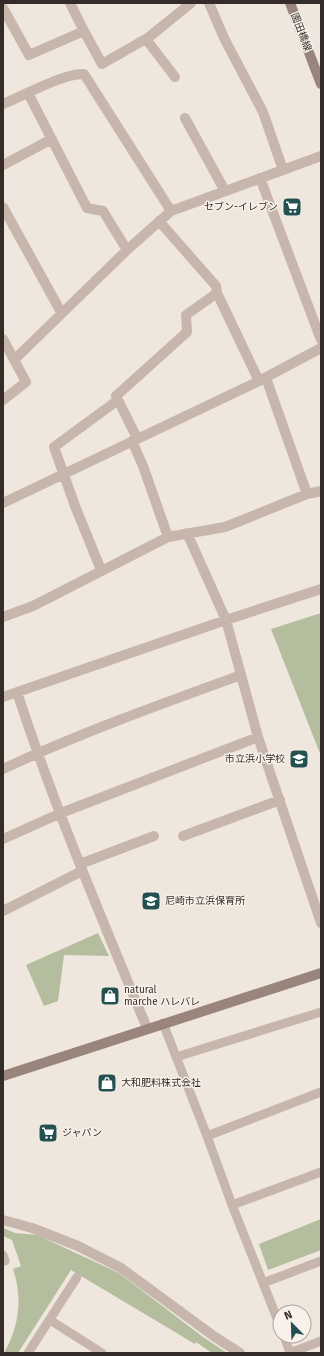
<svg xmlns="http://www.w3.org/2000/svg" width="324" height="1356" viewBox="0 0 324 1356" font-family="'Fira Sans','Noto Sans JP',sans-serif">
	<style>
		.green { fill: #b5bd9f }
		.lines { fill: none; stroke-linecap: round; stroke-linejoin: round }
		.lane { stroke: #c6b6ab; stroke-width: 9 }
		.street { stroke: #c6b6ab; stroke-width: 10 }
		.secondary { stroke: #9a857c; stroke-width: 10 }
		.labels { text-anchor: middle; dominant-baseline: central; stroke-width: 3; stroke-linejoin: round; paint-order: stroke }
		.street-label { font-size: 10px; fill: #352c29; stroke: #f8f0e9 }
		.poi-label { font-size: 10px; fill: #352c29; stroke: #f8f0e9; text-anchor: start }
	</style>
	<rect width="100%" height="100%" fill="#efe6dd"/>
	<!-- green -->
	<path class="green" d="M321,613V756L271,629Z
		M98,933L109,956L64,955L58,1001L44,1006L26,965Z
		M321,1219V1250L268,1270L259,1244Z
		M3,1228L15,1233L37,1235L119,1273L203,1337L227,1353H212L196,1342L195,1344L71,1270L18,1353H4C19,1327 23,1298 13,1269L21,1266L12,1240L3,1236Z"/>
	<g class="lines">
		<!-- lane -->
		<path class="lane" d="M163,1023L207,1136L321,1092
			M176,1057L321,1012
			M207,1136L232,1205
			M321,1172L232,1205L263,1283L321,1261
			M3,1255L5,1261
			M263,1283L280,1326
			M50,1320L102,1353
			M284,1336L290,1353
			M28,1353L77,1277
			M290,1353L321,1341"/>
		<!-- street -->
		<path class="street" d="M70,3L84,31
			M209,3L224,38L263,112L283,170
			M3,8L29,55L84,31L102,64L149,37L191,3
			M146,39L175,77
			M28,93L87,208L103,211L127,250
			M3,104C23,96 64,73 84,74L171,211
			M185,118L225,191
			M3,165L52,139
			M260,178L321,340
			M3,207L61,312
			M159,221L216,286L217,293L259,381
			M3,339L26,382L3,400
			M14,360L127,250L171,211L321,156
			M266,378L307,494
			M137,438L116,396L187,332L186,315L217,293
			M132,441L143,466L168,537
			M3,503L259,381L321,348
			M187,533L226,620L258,737L321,923
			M101,570L75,506L54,447L118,400
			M3,617L33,606L168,537L225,527L307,494L321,491
			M17,692C54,806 101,917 147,1028
			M3,697L226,620L321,589
			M3,769C80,733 161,704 241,675
			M183,836L280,800
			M3,839L61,813L258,737
			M80,864L154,836
			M3,911L82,871
			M3,1220L32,1228L78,1246L121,1268L215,1337L240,1353"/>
		<!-- secondary -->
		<path class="secondary" d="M290,3L321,84
			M3,1076L321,973"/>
	</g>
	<!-- icons -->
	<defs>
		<symbol id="supermarket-square" viewBox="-11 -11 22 22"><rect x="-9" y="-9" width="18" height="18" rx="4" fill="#235152" stroke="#f8f0e9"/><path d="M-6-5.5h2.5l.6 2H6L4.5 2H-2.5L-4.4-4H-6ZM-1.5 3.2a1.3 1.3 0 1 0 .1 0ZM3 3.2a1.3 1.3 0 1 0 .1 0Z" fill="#fff"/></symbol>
		<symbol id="school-square" viewBox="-11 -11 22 22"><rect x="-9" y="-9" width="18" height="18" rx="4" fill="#235152" stroke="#f8f0e9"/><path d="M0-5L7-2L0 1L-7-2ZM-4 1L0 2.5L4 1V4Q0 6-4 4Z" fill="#fff"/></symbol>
		<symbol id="shop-square" viewBox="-11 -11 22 22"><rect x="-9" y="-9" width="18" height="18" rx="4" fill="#235152" stroke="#f8f0e9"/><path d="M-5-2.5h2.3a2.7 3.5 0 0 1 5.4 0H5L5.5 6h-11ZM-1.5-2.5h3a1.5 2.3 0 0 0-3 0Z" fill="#fff"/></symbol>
	</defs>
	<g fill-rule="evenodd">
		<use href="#supermarket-square" x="281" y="196" width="22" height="22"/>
		<use href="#school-square" x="288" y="748" width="22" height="22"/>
		<use href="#school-square" x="140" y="890" width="22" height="22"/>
		<use href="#shop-square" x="99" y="985" width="22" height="22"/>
		<use href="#shop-square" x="96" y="1072" width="22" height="22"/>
		<use href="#supermarket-square" x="37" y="1122" width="22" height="22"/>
	</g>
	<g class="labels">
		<!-- street labels -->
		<g class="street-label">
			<text transform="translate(301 32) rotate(69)">園田橋線</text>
		</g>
		<!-- poi labels -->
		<g class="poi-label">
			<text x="278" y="207" text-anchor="end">セブン-イレブン</text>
			<text x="285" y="759" text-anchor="end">市立浜小学校</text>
			<text x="165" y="901">尼崎市立浜保育所</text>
			<text x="124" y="990">natural<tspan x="124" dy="12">marche ハレバレ</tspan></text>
			<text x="121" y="1083">大和肥料株式会社</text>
			<text x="62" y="1133">ジャパン</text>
		</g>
	</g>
	<!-- border -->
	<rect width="324" height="1356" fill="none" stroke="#352c29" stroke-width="8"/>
	<!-- north arrow -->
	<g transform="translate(292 1324) rotate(337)"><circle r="19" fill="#f8f0e9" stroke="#aaa29c"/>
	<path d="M0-3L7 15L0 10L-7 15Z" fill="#235152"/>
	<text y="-6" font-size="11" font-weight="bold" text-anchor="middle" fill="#352c29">N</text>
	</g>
</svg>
